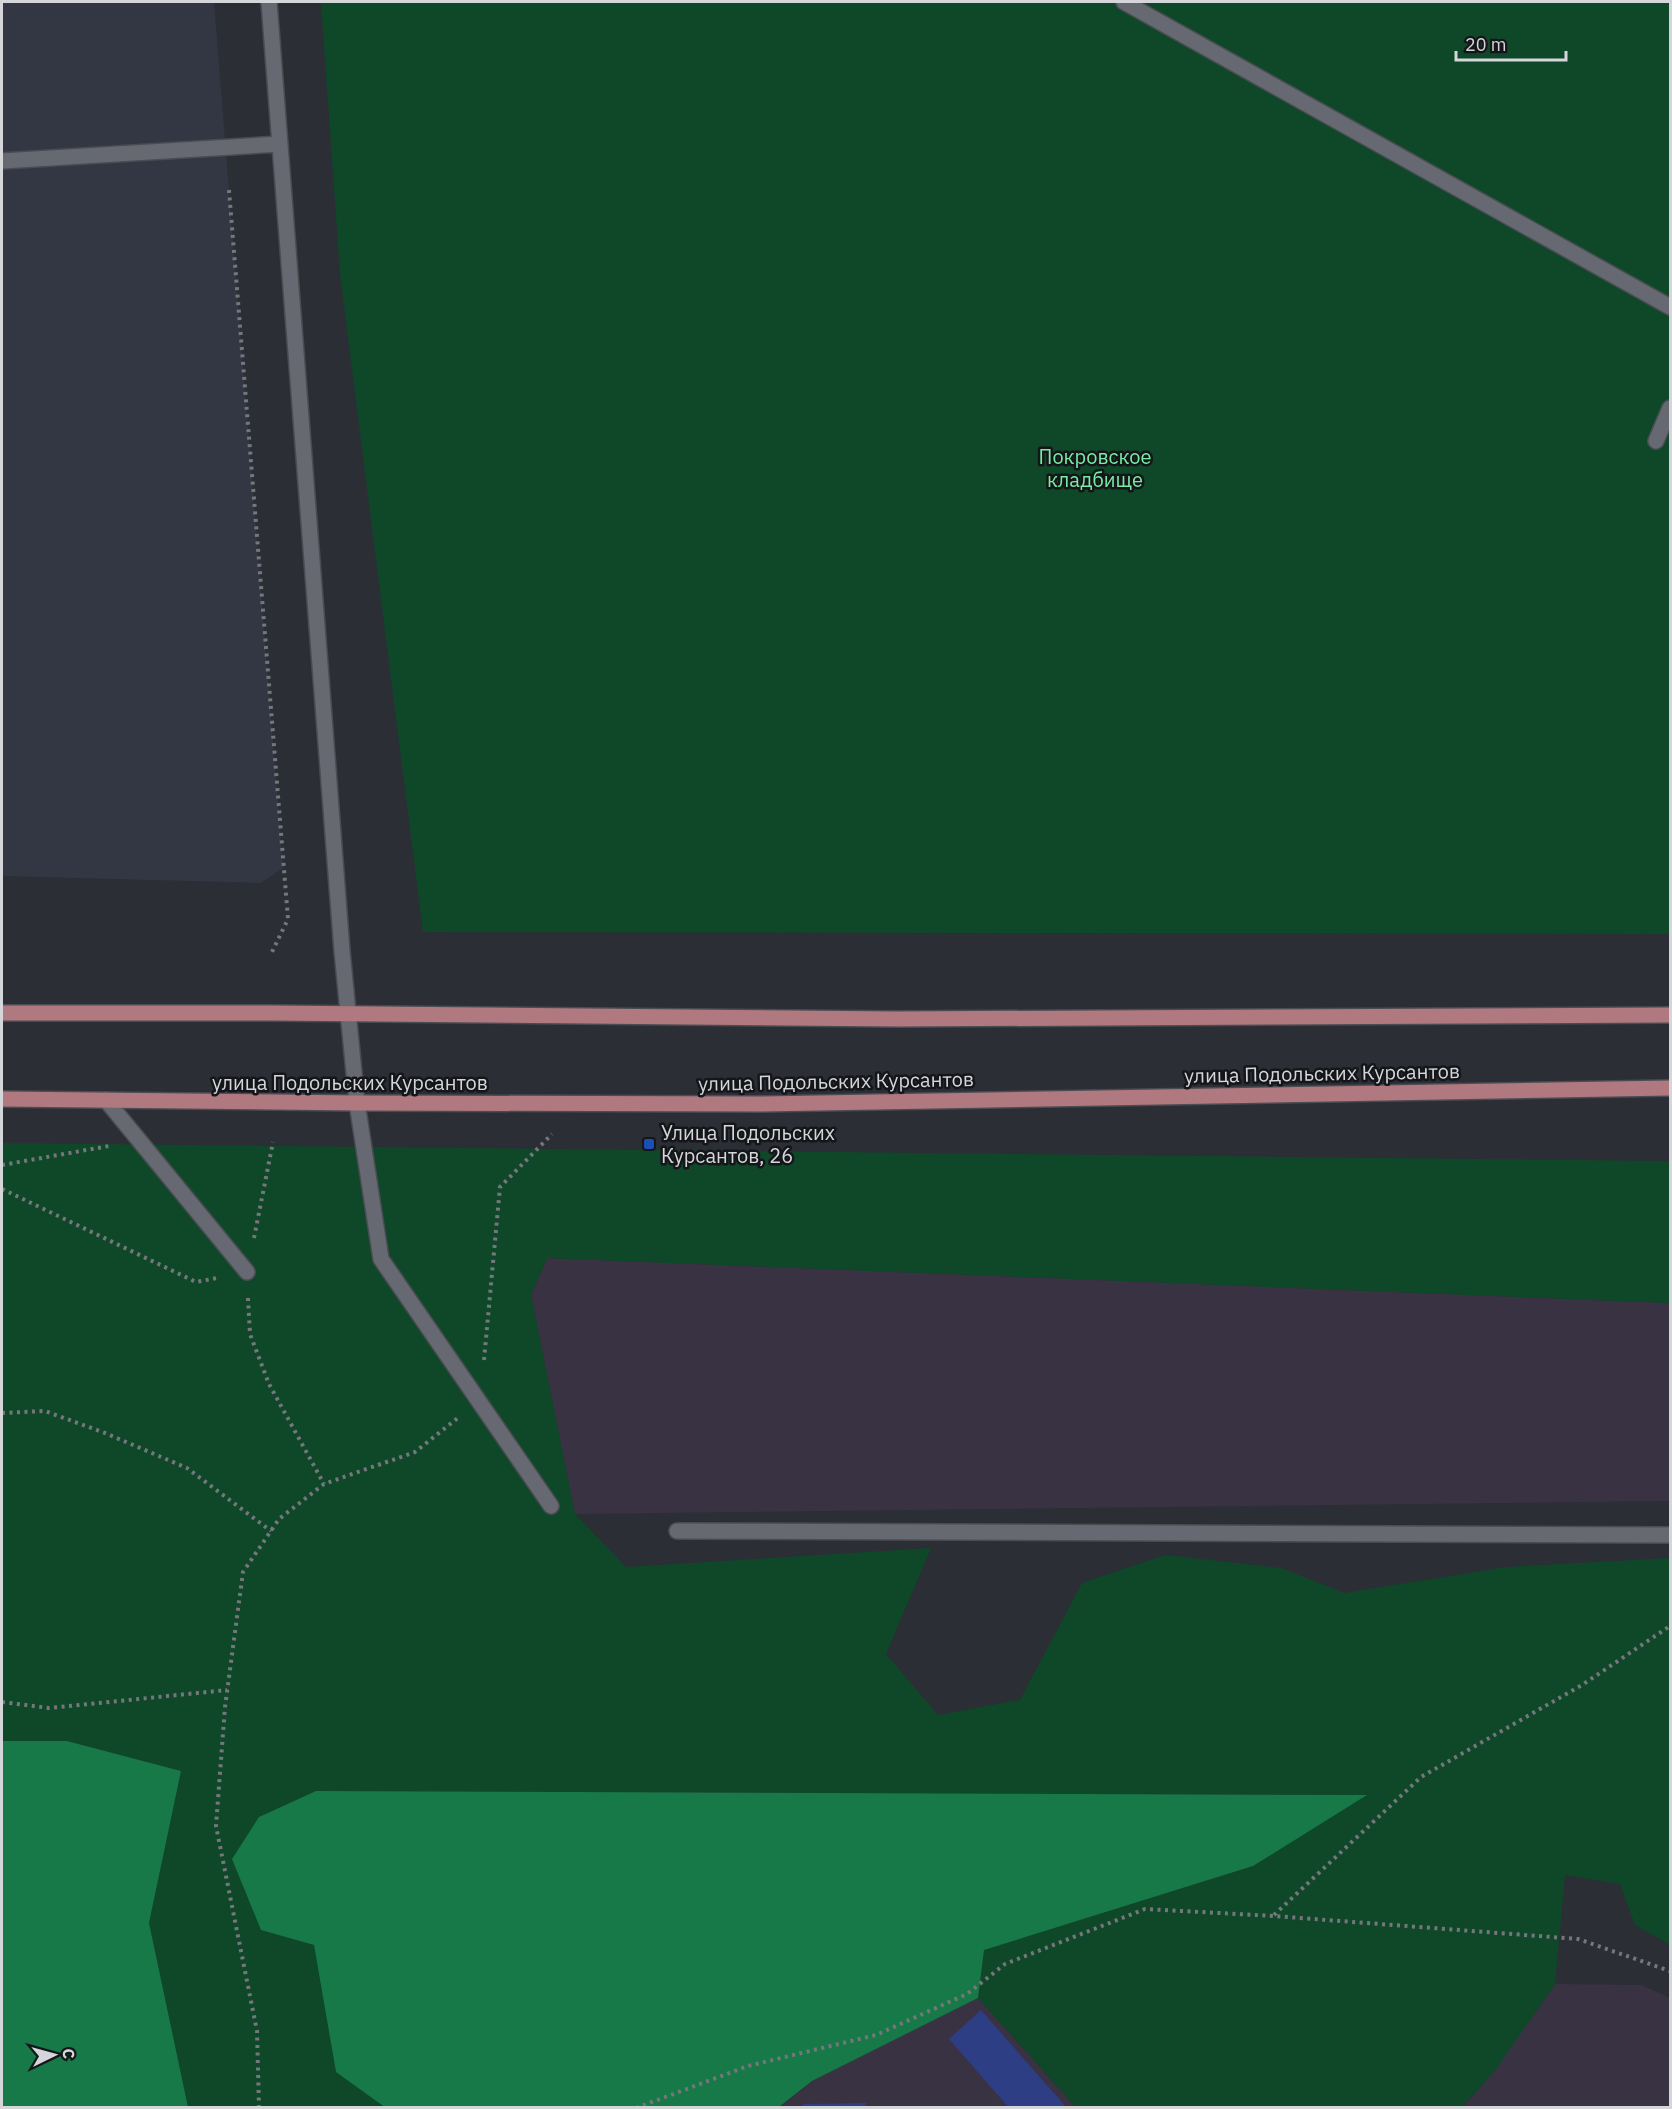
<svg xmlns="http://www.w3.org/2000/svg" width="1672" height="2109" viewBox="0 0 1672 2109" font-family="'IBM Plex Sans',sans-serif">
	<style>
		.built { fill: #333744 }
		.industrial { fill: #393242 }
		.green { fill: #0f4829 }
		.forest { fill: #167947 }
		.building { fill: #2e3e84 }
		.lines { fill: none; stroke-linecap: round; stroke-linejoin: round }
		.minor-casing { stroke: #4a4c52; stroke-width: 18 }
		.major-casing { stroke: #4a4c52; stroke-width: 18 }
		.path { stroke: #75777d; stroke-width: 4; stroke-dasharray: 3 4.5; stroke-linecap: butt }
		.minor { stroke: #666972; stroke-width: 15 }
		.major { stroke: #b0787f; stroke-width: 15 }
		.transit-dot { fill: #1a4fb4; stroke: #151619; stroke-width: 2 }
		.labels { text-anchor: middle; dominant-baseline: central; stroke-width: 5; stroke-linejoin: round; paint-order: stroke }
		.park-label { font-size: 20px; fill: #77eca4; stroke: #151619 }
		.street-label { font-size: 20px; fill: #d4d6da; stroke: #151619 }
		.poi-label { font-size: 20px; fill: #d4d6da; stroke: #151619; text-anchor: start }
	</style>
	<rect width="100%" height="100%" fill="#2b2e35"/>
	<!-- built -->
	<path class="built" d="M2,2H214L283,868L261,883L2,876Z"/>
	<!-- industrial -->
	<path class="industrial" d="M547,1258L1670,1303V1501L575,1514L531,1295Z
		M1555,1984L1641,1985L1670,1998V2107L1462,2108L1494,2071Z
		M978,1998L1076,2107L779,2108L812,2081Z"/>
	<!-- green -->
	<path class="green" d="M321,2H1670V934L423,932L340,274Z
		M2,1143L1670,1161V1303L547,1258L531,1295L575,1514L626,1567L931,1548L886,1654L938,1715L1020,1700L1082,1583L1165,1555L1281,1568L1344,1593L1506,1567L1670,1558V1945L1635,1925L1620,1884L1565,1875L1555,1984L1494,2072L1462,2107H1076L978,1998L984,1950L1253,1866L1365,1795L316,1791L259,1817L261,1930L314,1945L336,2072L386,2107H188L149,1923L181,1771L67,1741H2Z"/>
	<!-- forest -->
	<path class="forest" d="M2,1741H67L181,1771L149,1923L188,2107H2Z
		M316,1791L1367,1795L1253,1866L984,1950L978,1998L812,2081L779,2107L386,2108L336,2072L314,1945L261,1930L232,1859L259,1817Z"/>
	<!-- building -->
	<path class="building" d="M981,2010L1067,2108H1009L949,2039Z
		M866,2103V2108H803V2104Z"/>
	<g class="lines">
		<defs>
			<path id="minor" d="M269,2L342,951L357,1103L381,1259L551,1506
				M1124,2L1670,307
				M2,161L280,144
				M1656,441L1670,408
				M106,1100L247,1272
				M677,1531L1670,1535"/>
			<path id="major" d="M2,1013H272L897,1019L1670,1015
				M2,1099L357,1103L762,1104L1670,1088"/>
		</defs>
		<!-- minor casing -->
		<use href="#minor" class="minor-casing"/>
		<!-- major casing -->
		<use href="#major" class="major-casing"/>
		<!-- path -->
		<path class="path" d="M229,190L288,919L272,952
			M2,1165L109,1146
			M2,1189L196,1282L217,1278
			M254,1238L273,1142
			M248,1298L250,1334L269,1384L324,1484
			M484,1360L500,1187L552,1134
			M2,1413L45,1411L105,1433L187,1468L271,1531
			M2,1702L49,1708L227,1690
			M1274,1915L1421,1777L1582,1685L1670,1626
			M259,2108L257,2031L216,1826L225,1707L243,1572L279,1519L324,1484L415,1452L459,1417
			M636,2108L748,2066L876,2035L967,1994L1005,1964L1145,1909L1274,1916L1578,1939L1670,1971"/>
		<!-- minor -->
		<use href="#minor" class="minor"/>
		<!-- major -->
		<use href="#major" class="major"/>
	</g>
	<!-- markers -->
	<rect class="transit-dot" x="643" y="1138" width="12" height="12" rx="3"/>
	<g class="labels">
		<!-- park labels -->
		<g class="park-label">
			<text x="1095" y="456">Покровское<tspan x="1095" dy="23">кладбище</tspan></text>
		</g>
		<!-- street labels -->
		<g class="street-label">
			<text transform="translate(1322 1073) rotate(-1)">улица Подольских Курсантов</text>
			<text transform="translate(836 1081) rotate(-1)">улица Подольских Курсантов</text>
			<text x="350" y="1082">улица Подольских Курсантов</text>
		</g>
		<!-- poi labels -->
		<g class="poi-label">
			<text x="661" y="1132">Улица Подольских<tspan x="661" dy="23">Курсантов, 26</tspan></text>
		</g>
	</g>
	<!-- border -->
	<rect width="1672" height="2109" fill="none" stroke="#d4d6da" stroke-width="6"/>
	<!-- north arrow -->
	<g transform="translate(54 2055) rotate(85)" stroke="#151619" stroke-width="4.5" paint-order="stroke">
	<path d="M0-4.5L10 22L0 15L-10 22Z" fill="#d4d6da"/>
	<text y="-9" font-size="16" font-weight="bold" text-anchor="middle" fill="#d4d6da">С</text>
	</g>
	<!-- scale -->
	<path d="M1456 51v9h110v-9" fill="none" stroke="#d4d6da" stroke-width="3"/>
	<text x="1465" y="51" font-size="18" fill="#d4d6da" stroke="#151619" stroke-width="4.5" paint-order="stroke">20 m</text>
</svg>
